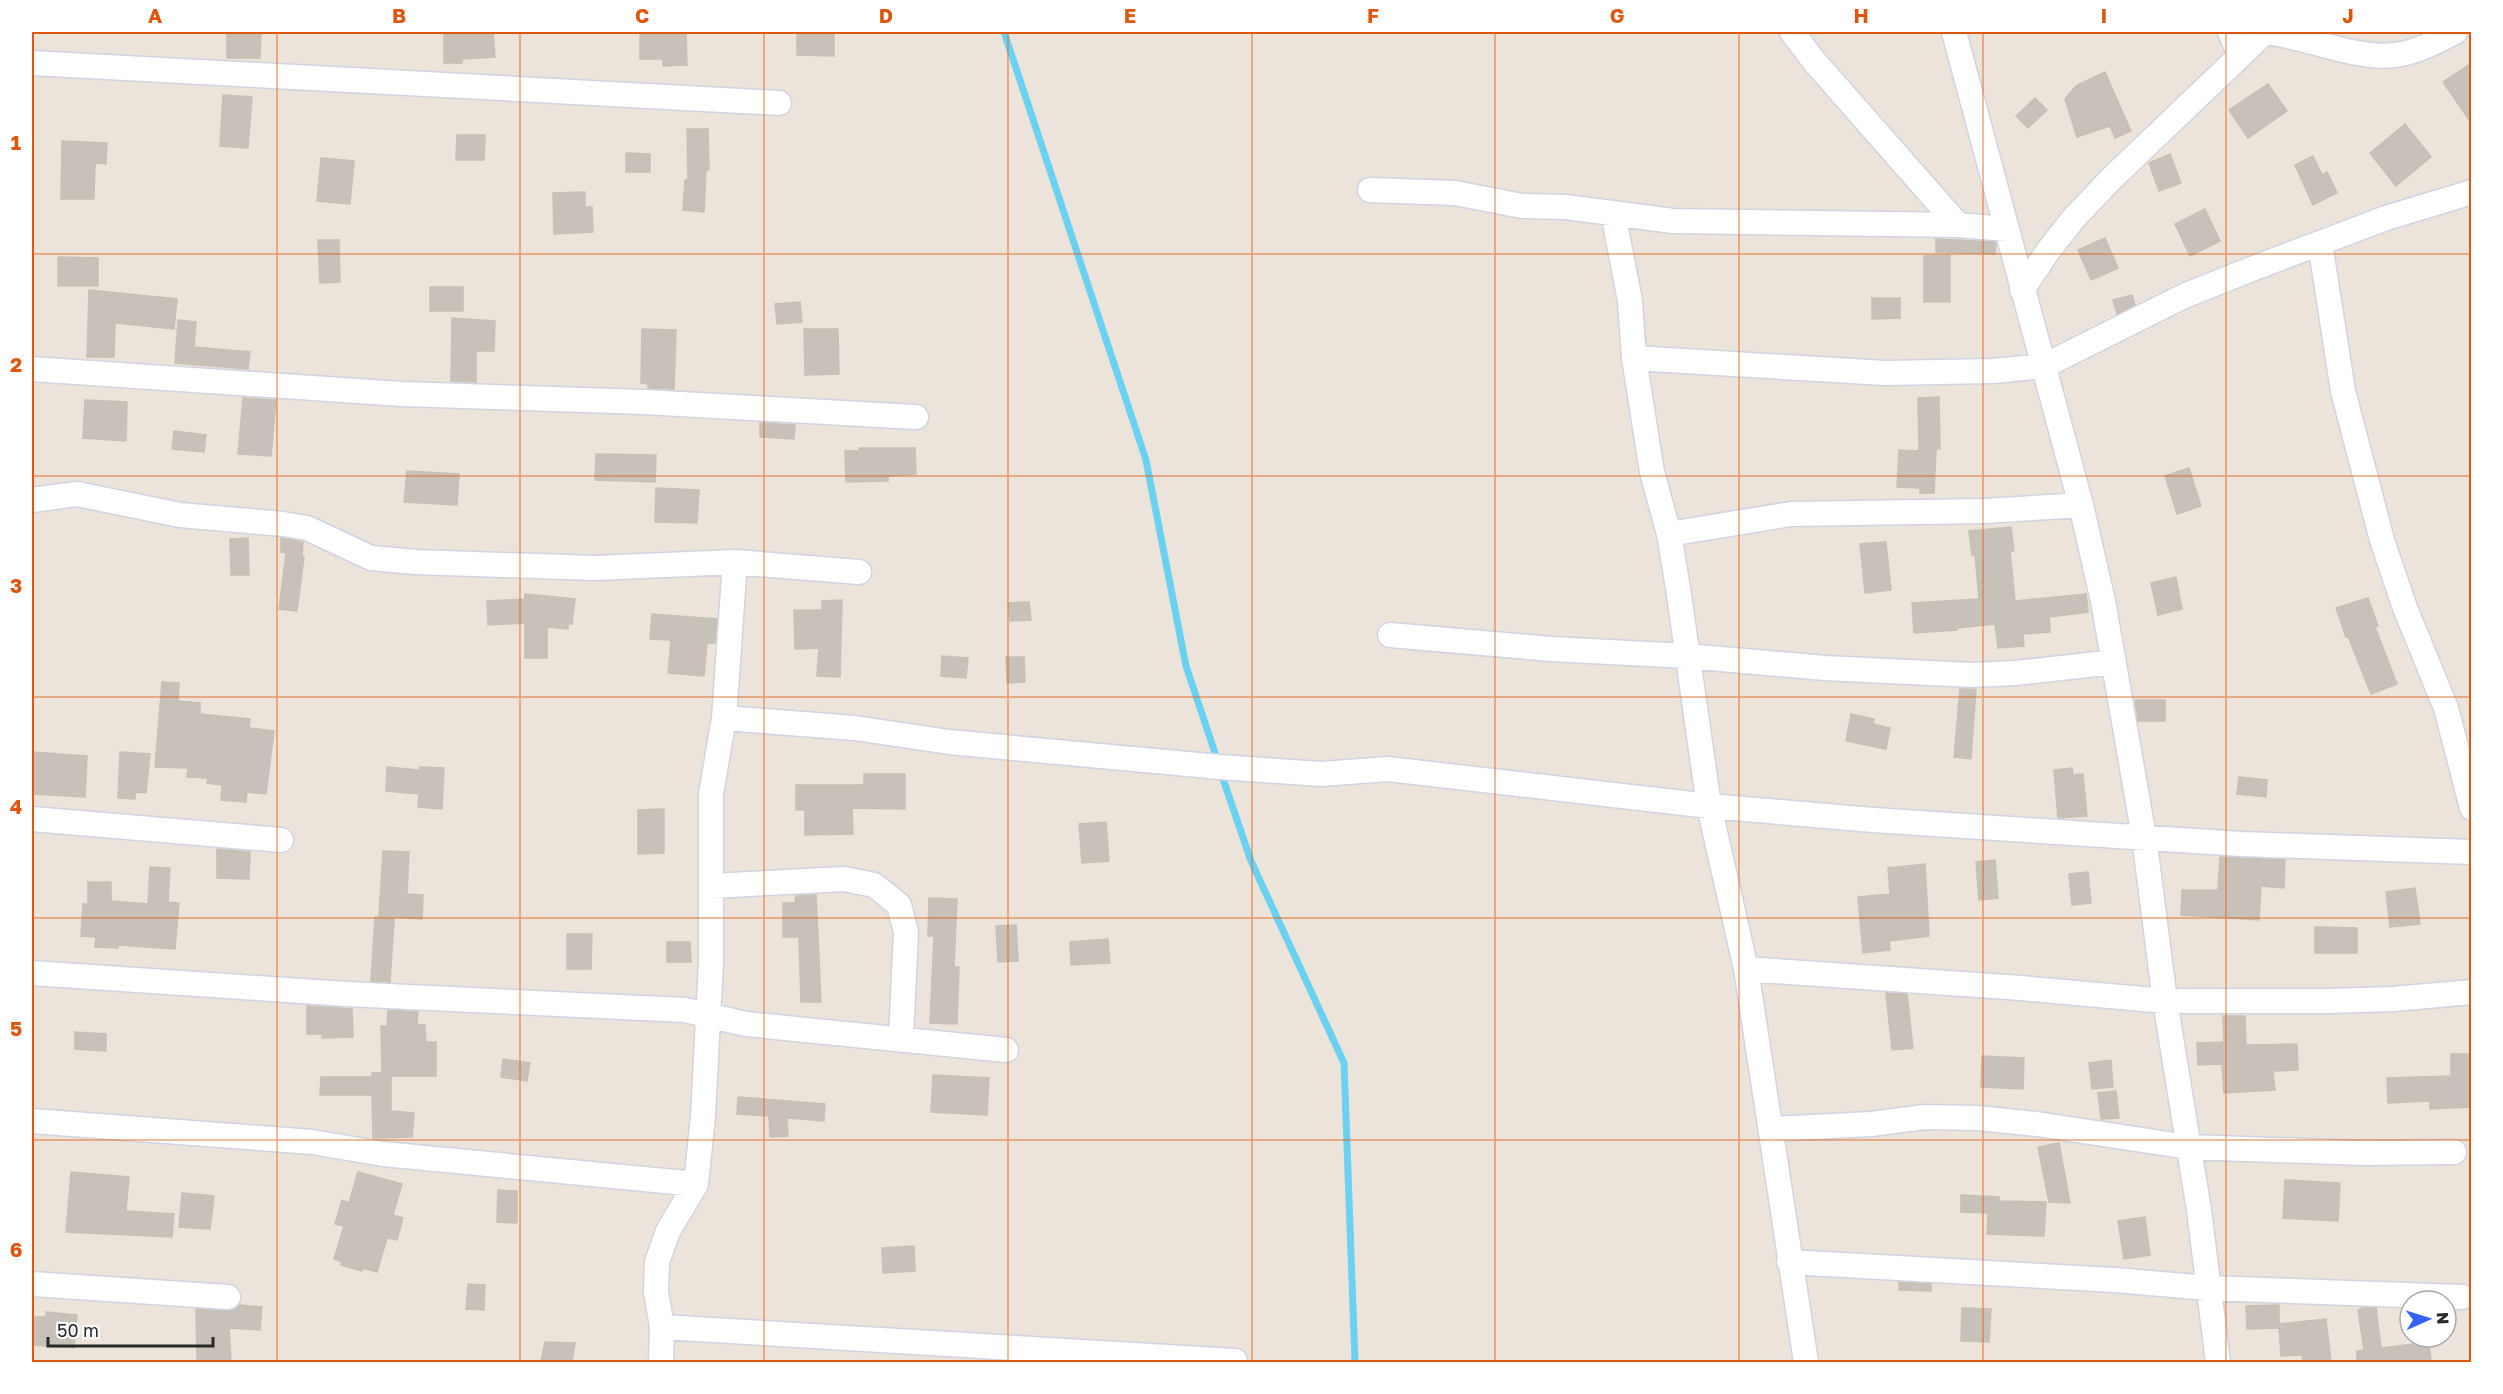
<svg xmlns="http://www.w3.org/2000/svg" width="2503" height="1394" viewBox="0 0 2503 1394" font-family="'Golos Text',sans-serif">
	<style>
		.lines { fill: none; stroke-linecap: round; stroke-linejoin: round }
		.stream { stroke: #6bd1f0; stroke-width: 7 }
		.building { fill: #c7c1ba; stroke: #c7c0b4; stroke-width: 1.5 }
		.street-casing { stroke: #d0d4e2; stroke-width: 27 }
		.street { stroke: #fff; stroke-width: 24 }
		.grid { fill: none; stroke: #de570d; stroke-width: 1.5; stroke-opacity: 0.55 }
		.neatline { fill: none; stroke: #de570d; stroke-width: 2 }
		.grid-label { font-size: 20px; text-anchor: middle; font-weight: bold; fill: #de570d }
	</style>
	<rect width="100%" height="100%" fill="#ece4da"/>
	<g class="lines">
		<!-- stream -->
		<path class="stream" d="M1004,32L1146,460L1186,666L1218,762
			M1221,773L1251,861L1344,1063L1355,1362"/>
	</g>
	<!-- building -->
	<path class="building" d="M227,32H261L260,58H227Z
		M444,32H493L495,57L462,59V63H444Z
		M640,32H686L687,65L663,66V59H640Z
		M797,32H834V56L797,55Z
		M2472,63V124L2443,82Z
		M2105,72L2131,131L2115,138L2110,126L2077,137L2065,99L2077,85Z
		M2268,84L2287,111L2248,138L2229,110Z
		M223,95L252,97L248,148L220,146Z
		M2035,98L2047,110L2028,128L2016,116Z
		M2405,124L2431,157L2396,186L2370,153Z
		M687,129H708L709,170H706L704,212L683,210L685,180H688Z
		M457,135H485L484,160H456Z
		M62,141L107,143L106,164L95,163L94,199H61Z
		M626,153L650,154V172H626Z
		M2170,154L2181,183L2159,191L2149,163Z
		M2313,156L2322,175L2327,172L2337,193L2313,205L2295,165Z
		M321,158L354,161L350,204L317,201Z
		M585,192V207H592L593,232L554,234L553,193Z
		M2205,209L2220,241L2190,256L2175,224Z
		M2105,238L2118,268L2091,280L2078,250Z
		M1936,239L1996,242L1995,254L1936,252Z
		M318,240H339L340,282L320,283Z
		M1950,255V302H1924V256Z
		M58,257L98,258V286H58Z
		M430,287H463V311H430Z
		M89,290L177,299L174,329L115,323L114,357H87Z
		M2132,295L2135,305L2117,314L2113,300Z
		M1872,298H1900V318L1872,319Z
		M800,302L802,322L777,324L775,304Z
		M452,318L495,321L494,351H476V382L451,381Z
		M178,320L196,322L194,347L250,352L248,369L175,363Z
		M642,329L676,330L674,389L648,388V384L641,383Z
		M804,329H838L839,374L805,375Z
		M1939,397L1940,449H1936L1934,493H1920V488L1897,487L1899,450L1919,451L1918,398Z
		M243,398L276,400L271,456L238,454Z
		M85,400L127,402L126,441L83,438Z
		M760,423L795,425L794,439L760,437Z
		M174,431L206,435L204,452L172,449Z
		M859,448H915L916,474L888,476V481L846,482L845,451H859Z
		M596,454L656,455L655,482L595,480Z
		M2189,468L2201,506L2177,514L2165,476Z
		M407,471L459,474L457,505L404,502Z
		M656,488L699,490L697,523L655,522Z
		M2011,527L2014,551H2010L2015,601L2086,594L2088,612L2049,617L2050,632L2023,634L2024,646L1998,648L1995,624L1957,628V630L1914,633L1912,603L1979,599L1975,555H1972L1969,531Z
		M248,538L249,575H231L230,539Z
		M281,538L303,542L302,557H304L297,611L279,609L286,553L281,552Z
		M1886,542L1891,590L1865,593L1860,544Z
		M2176,577L2182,609L2158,615L2151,583Z
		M525,594L575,599L572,624H568V629L547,627V658H525V623L488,625L487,601L525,599Z
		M2368,598L2378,626L2375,627L2397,684L2371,694L2348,636L2346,637L2336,608Z
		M842,600L840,677L817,676L819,648L795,649L794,610H822V601Z
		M1029,602L1031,620L1010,621L1008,603Z
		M652,614L717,619L715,643H707L704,676L668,673L671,640L650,639Z
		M942,656L968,658L966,678L941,676Z
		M1006,657H1024L1025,682L1007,683Z
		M162,682L179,683L178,701L200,703V714L250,719L249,728L274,731L266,794L247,792L246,802L221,800L222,785L207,783L208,778L187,777L188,768L155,767Z
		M1960,689H1976L1971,759L1954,757Z
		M2135,700H2165V721H2138Z
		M1851,714L1874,719L1873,724L1890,728L1886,749L1846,741Z
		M32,752L87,756L85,797L32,794Z
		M120,752L150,754L146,793L135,792V799L118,798Z
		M387,767L419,770L420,767L444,768L442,809L418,807L419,794L386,791Z
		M2072,768L2073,775L2083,774L2087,816L2058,818L2054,770Z
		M864,774H905V809L852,808L853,834L805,835V810H796V785H864Z
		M2239,777L2267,780L2266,797L2237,794Z
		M664,809V853L638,854V810Z
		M1106,822L1109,861L1082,863L1079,824Z
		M217,849L250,852L249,879L217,878Z
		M383,851L409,852L407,894L423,895L422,919L379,916Z
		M2220,857L2285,860L2284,888L2261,886L2259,920L2181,915L2182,890H2218Z
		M1995,860L1998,898L1979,900L1976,862Z
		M1925,864L1929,936L1889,941L1890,950L1863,953L1858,897L1890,894L1888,868Z
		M150,867L170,868L168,902L179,903L175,949L118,945V948L95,947L96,937L81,936L83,904H88V882H111V901L148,904Z
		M2088,872L2091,903L2072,905L2069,874Z
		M2415,888L2420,924L2390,927L2386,892Z
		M816,895L821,1002H801L799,937H783V903H795L796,896Z
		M929,898L957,899L954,967H959L957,1024L930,1023L934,936H928Z
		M375,917L394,919L390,982L371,981Z
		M1016,925L1018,961L998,962L996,926Z
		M2315,927L2357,928V953H2315Z
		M567,934H592L591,969H567Z
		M1108,939L1110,963L1071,965L1070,942Z
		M667,942H690L691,962H667Z
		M1886,993L1907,994L1913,1048L1892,1050Z
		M307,1006L352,1009L353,1037L322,1038V1034H307Z
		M388,1010L418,1012L417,1025H425L426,1042H436V1076H391V1111L414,1113L412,1137L373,1138L372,1095H320L321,1077H372V1073H382L381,1026H387Z
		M2223,1016H2245L2246,1045L2297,1044L2298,1070L2273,1071L2275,1090L2224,1093L2222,1064L2198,1065L2197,1043L2224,1042Z
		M75,1032L106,1034V1051L75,1049Z
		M2451,1054H2472V1107L2430,1109V1101L2388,1103L2387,1078L2451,1076Z
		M1982,1056L2024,1058L2023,1089L1981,1087Z
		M503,1059L530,1063L527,1081L501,1077Z
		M2111,1060L2113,1087L2092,1089L2089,1063Z
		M933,1075L989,1078L987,1115L931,1112Z
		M2116,1091L2119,1118L2101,1119L2098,1093Z
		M738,1097L825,1104L824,1121L787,1118L788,1136L770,1137L769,1116L737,1114Z
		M2059,1143L2070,1203L2049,1202L2038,1147Z
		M71,1172L129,1177L126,1211L174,1214L172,1237L66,1232Z
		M358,1172L402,1184L393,1215L403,1218L397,1240L387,1238L377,1272L363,1268L362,1271L341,1265L342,1262L334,1259L344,1226L335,1224L342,1200L349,1203Z
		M2285,1180L2340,1183L2338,1221L2283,1218Z
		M498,1190L517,1191V1223L497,1222Z
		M182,1193L214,1196L210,1229L179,1227Z
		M1961,1195L1999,1197V1201L2046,1202L2044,1236L1987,1234L1988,1213L1961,1212Z
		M2145,1217L2150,1255L2124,1259L2118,1221Z
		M914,1246L915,1271L883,1273L882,1248Z
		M1899,1282L1931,1284V1291L1899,1290Z
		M468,1284L485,1285L484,1310L466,1309Z
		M240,1305L262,1307L260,1330L229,1328L231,1362H197L196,1309L228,1311Z
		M2279,1305V1324L2326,1319L2331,1362H2303L2302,1355L2281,1356L2279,1328L2247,1329L2246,1306Z
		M1962,1308L1991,1309L1989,1342L1961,1341Z
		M2363,1308H2376L2381,1348L2429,1342L2431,1362H2357V1351L2364,1350L2358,1310Z
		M46,1312L77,1315L74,1348L32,1345V1317H46Z
		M545,1342L575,1343L572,1362H541Z"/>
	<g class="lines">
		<defs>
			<path id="street" d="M1792,32L1814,61L1958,225L2007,229
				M1954,32L2081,505L2103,601L2144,837L2165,1001L2199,1210L2218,1362
				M2230,32L2240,55
				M2265,32C2305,36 2356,60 2394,55C2415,53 2436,42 2455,32
				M32,63L779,103
				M1370,190L1455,193L1522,206L1566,207L1673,221L1958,225
				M1613,213L1630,301L1634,358L1652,472L1669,534L1678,588L1709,806L1746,969L1806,1362
				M2320,243L2343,391L2382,540L2405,608L2446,708L2472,808
				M2022,290L2048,251L2074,218L2111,179L2265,32
				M1634,358L1885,373L1993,371L2044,366L2184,296L2249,270L2386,218L2472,192
				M32,369L401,394L644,402L916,417
				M32,500L77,494L180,515L283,524L307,528L371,558L415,562L596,568L735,562L859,572
				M1669,534L1791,514L1984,511L2081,505
				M1390,635L1551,649L1687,656L1825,668L1972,675L2016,673L2114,662
				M724,718L855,728L949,742L1220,767L1321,774L1388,769L1709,806L1873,820L2241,844L2472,852
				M32,819L281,840
				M711,886L844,879L874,885L899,905L906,932L901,1038
				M1746,969L2021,988L2165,1001H2329L2393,999L2472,992
				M32,973L346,994L685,1010L746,1024L1006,1050
				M32,1121L312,1142L383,1154L696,1184
				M1771,1129L1871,1124L1925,1117L1978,1118L2037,1124L2188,1147L2365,1153L2454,1152
				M1789,1262L2115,1280L2208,1288L2462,1297
				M32,1284L228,1297
				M662,1327L1235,1361
				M661,1362L662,1327L656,1292L657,1262L668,1231L696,1184L703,1116L711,962V794L724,718L735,562"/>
		</defs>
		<!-- street casing -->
		<use href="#street" class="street-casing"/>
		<!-- street -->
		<use href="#street" class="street"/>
	</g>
	<!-- grid -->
	<path class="grid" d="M277,32V1362M520,32V1362M764,32V1362M1008,32V1362M1252,32V1362M1495,32V1362M1739,32V1362M1983,32V1362M2226,32V1362M32,254H2472M32,476H2472M32,697H2472M32,918H2472M32,1140H2472"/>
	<!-- border -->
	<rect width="2503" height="1394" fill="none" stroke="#ffffff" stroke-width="66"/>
	<!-- north arrow -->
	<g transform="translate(2428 1319) rotate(87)"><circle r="28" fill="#ffffff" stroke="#a9a9a9" stroke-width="1.5"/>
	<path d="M0-4.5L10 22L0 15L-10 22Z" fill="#3761fc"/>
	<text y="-9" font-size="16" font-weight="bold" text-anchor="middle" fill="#292929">N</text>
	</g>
	<!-- scale -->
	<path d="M48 1337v9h165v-9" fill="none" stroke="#292929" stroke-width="3"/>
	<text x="57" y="1337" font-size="18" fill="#292929" stroke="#ffffff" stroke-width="4.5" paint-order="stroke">50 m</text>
	<rect x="33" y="33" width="2437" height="1328" class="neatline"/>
	<g class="grid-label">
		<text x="155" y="23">A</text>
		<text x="399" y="23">B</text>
		<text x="642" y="23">C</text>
		<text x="886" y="23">D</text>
		<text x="1130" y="23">E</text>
		<text x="1373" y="23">F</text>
		<text x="1617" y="23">G</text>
		<text x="1861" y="23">H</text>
		<text x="2104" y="23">I</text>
		<text x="2348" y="23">J</text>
		<text x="16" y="150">1</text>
		<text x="16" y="372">2</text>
		<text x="16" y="593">3</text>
		<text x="16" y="814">4</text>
		<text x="16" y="1036">5</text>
		<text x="16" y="1257">6</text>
	</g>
</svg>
